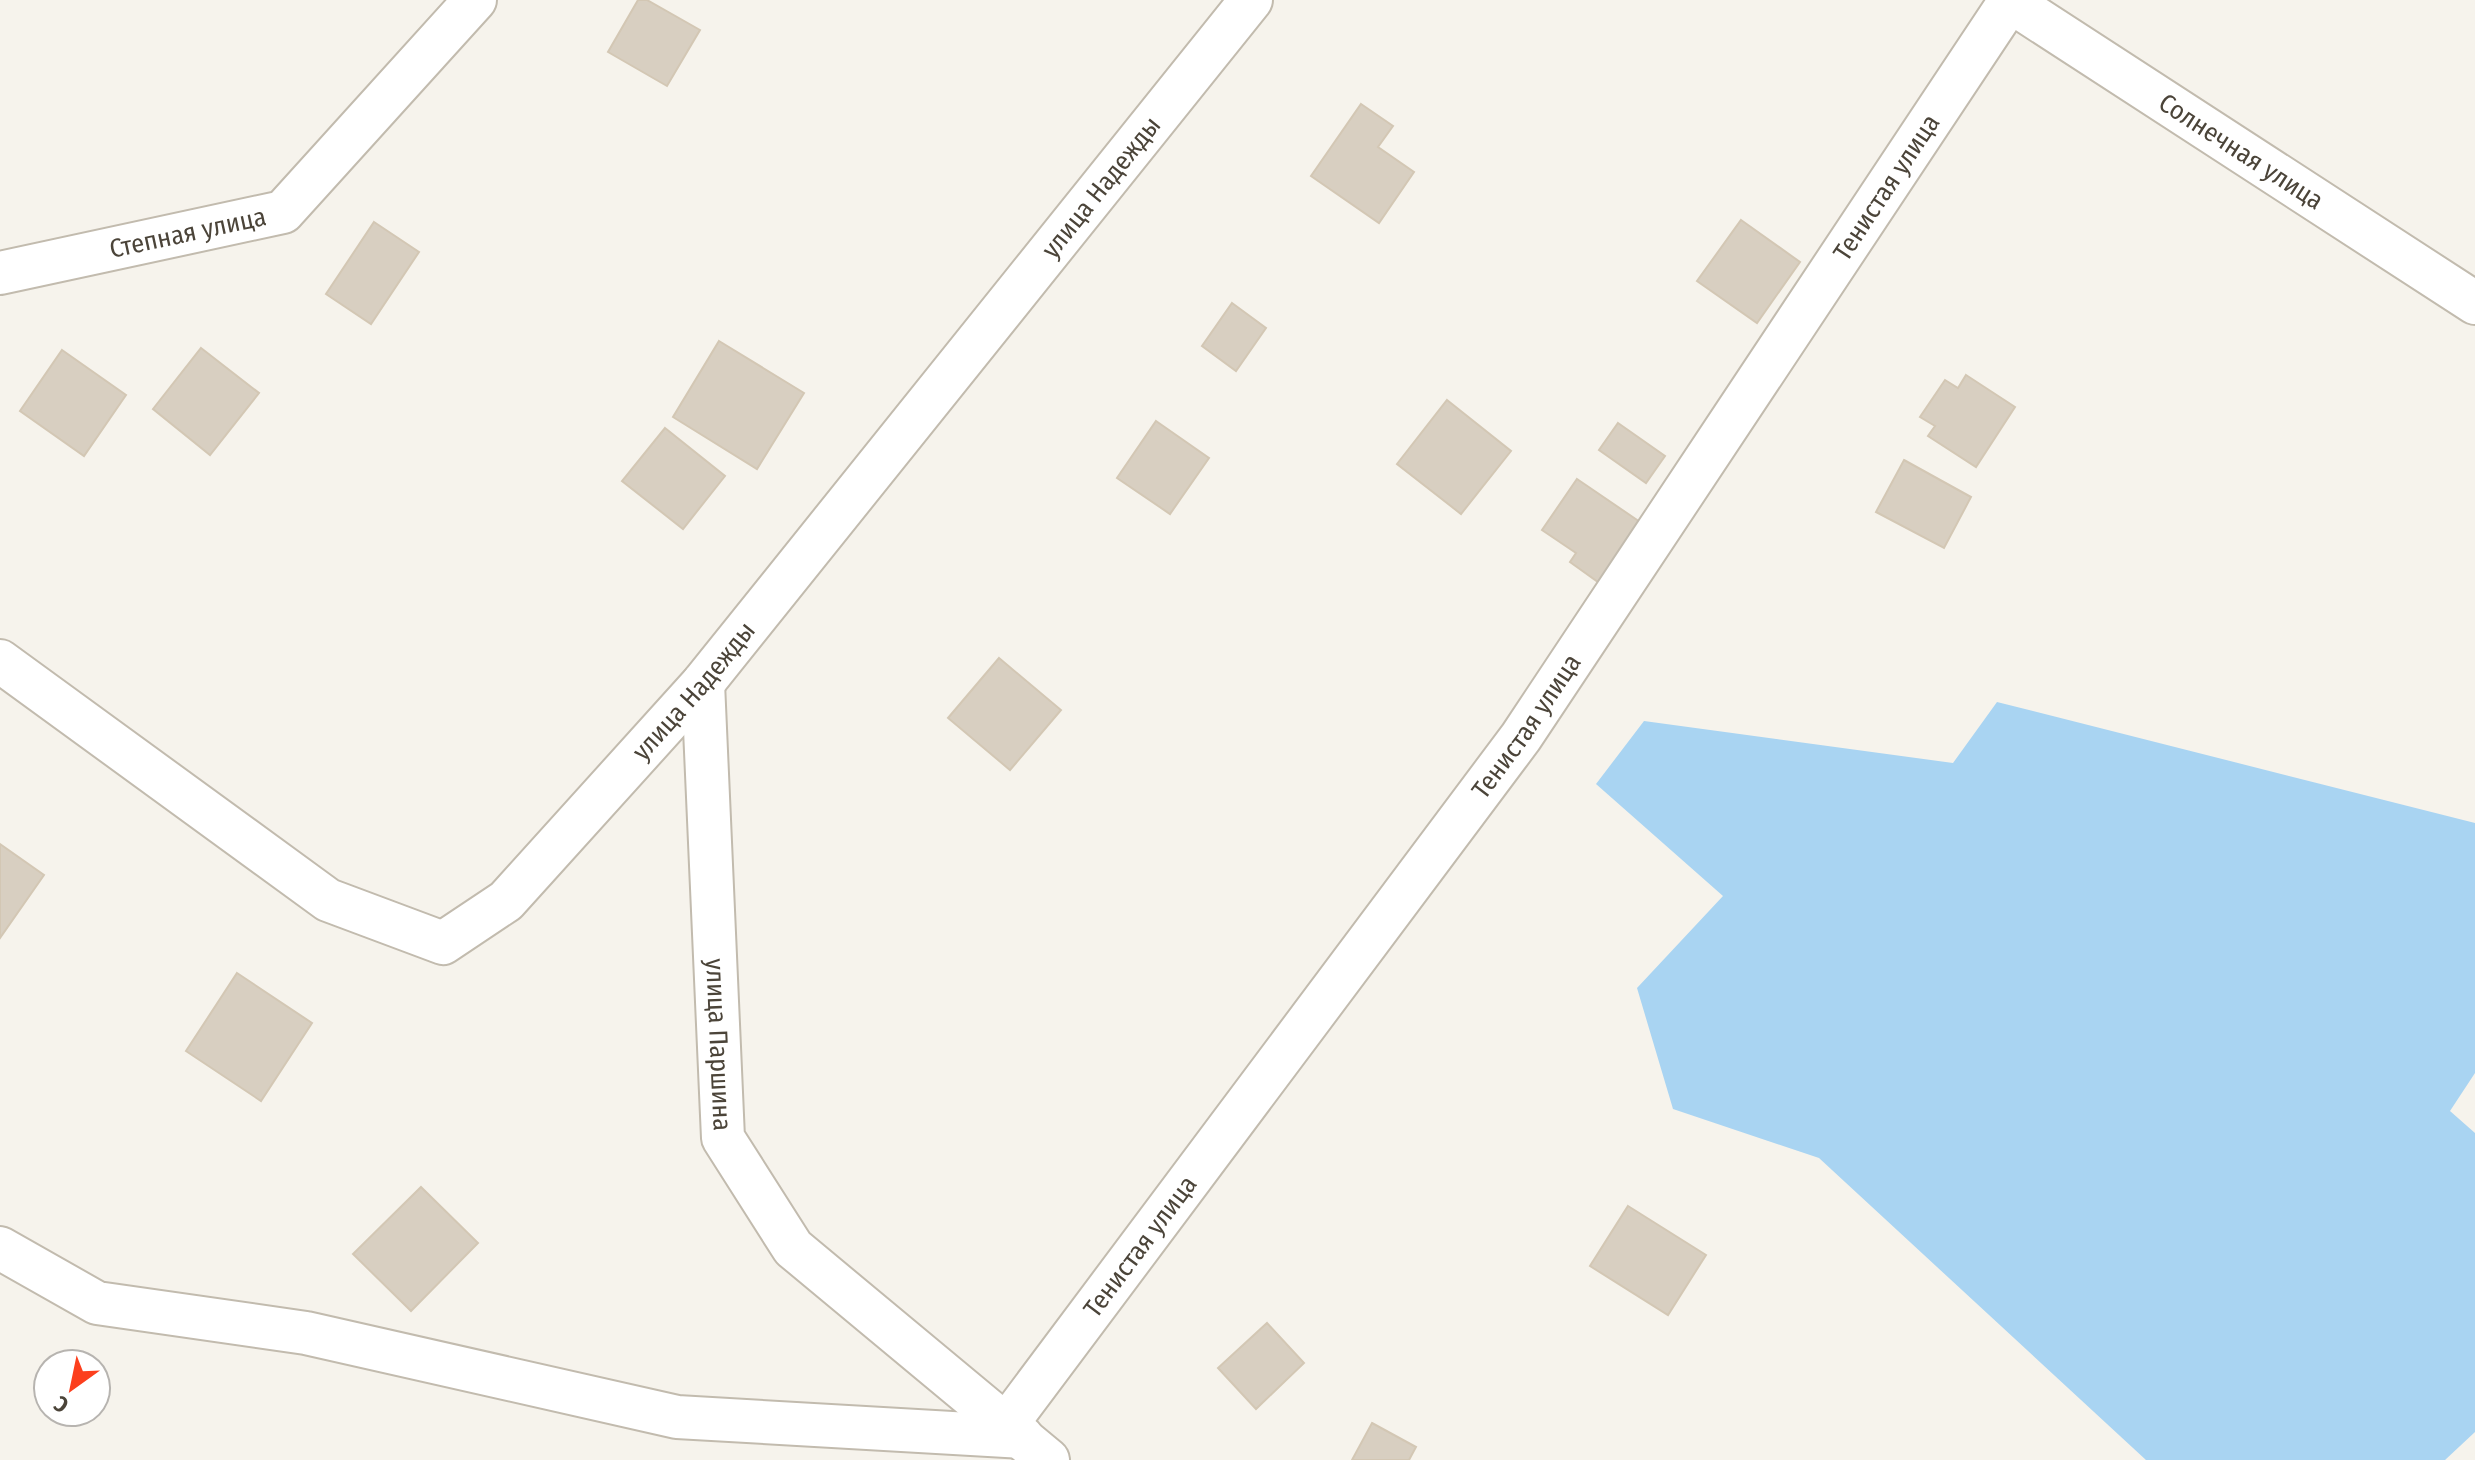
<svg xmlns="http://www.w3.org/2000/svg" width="2475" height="1460" viewBox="0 0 2475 1460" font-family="'Fira Sans Condensed',sans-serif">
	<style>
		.water { fill: #a9d4f2 }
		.building { fill: #d8cfc1; stroke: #d3c7b4; stroke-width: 2 }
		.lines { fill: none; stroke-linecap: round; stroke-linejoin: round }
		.minor-casing { stroke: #c2bbae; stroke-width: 46 }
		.minor { stroke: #fff; stroke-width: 42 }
		.labels { text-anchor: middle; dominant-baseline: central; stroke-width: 8; stroke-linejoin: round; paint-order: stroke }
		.street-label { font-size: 26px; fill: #4b4439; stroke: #fff }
	</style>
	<rect width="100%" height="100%" fill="#f6f3ec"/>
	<!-- water -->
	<path class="water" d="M1997,702L2475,823V1073L2450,1111L2475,1133V1432L2445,1460H2146L1819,1158L1673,1109L1637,988L1723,896L1596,784L1644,721L1953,763Z"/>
	<!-- building -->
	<path class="building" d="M638,0H647L700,30L667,86L608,52Z
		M1361,104L1393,126L1378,147L1414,172L1379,223L1311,176Z
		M1741,220L1800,262L1757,323L1697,281Z
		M374,222L419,252L371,324L326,294Z
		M1232,303L1266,328L1236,371L1202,346Z
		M719,341L804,393L757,469L673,417Z
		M201,348L259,393L210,455L153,409Z
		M62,350L126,395L84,456L20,411Z
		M1966,375L2015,407L1976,467L1928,436L1935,426L1920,417L1945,380L1958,388Z
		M1447,400L1511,451L1461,514L1397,464Z
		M1156,421L1209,458L1170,514L1117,478Z
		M1618,423L1665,456L1646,483L1599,450Z
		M665,428L725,476L683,529L622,481Z
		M1904,460L1971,497L1944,548L1876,512Z
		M1577,479L1640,522L1598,582L1570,562L1576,553L1542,530Z
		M999,658L1061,710L1010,770L948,718Z
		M0,844L44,875L0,938Z
		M237,973L312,1023L261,1101L186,1051Z
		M421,1187L478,1243L411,1311L353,1254Z
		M1628,1206L1706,1255L1668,1315L1590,1266Z
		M1267,1323L1304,1363L1256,1409L1218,1368Z
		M1372,1423L1416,1447L1409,1460H1352Z"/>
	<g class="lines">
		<defs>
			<g id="minor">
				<path id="s1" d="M2008,0L2475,303"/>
				<path id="s2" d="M0,273L283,212L475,0"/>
				<path id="s3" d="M0,661L328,900L443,943L506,901L703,683L1251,0"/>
				<path id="s4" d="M703,683L723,1138L793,1248L1048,1460"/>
				<path d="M0,1248L97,1303L306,1333L677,1417L1022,1437"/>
				<path id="s5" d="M1007,1424L1521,737L2010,1"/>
			</g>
		</defs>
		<!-- minor casing -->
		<use href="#minor" class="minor-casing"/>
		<!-- minor -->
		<use href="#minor" class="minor"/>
	</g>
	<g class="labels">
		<!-- street labels -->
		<g class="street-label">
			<text stroke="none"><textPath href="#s1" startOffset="278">Солнечная улица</textPath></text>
			<text stroke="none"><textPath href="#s3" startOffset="1534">улица Надежды</textPath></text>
			<text stroke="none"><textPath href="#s5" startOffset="1518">Тенистая улица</textPath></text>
			<text stroke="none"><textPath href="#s2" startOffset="192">Степная улица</textPath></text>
			<text stroke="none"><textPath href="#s3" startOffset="886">улица Надежды</textPath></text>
			<text stroke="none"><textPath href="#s5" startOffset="870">Тенистая улица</textPath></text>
			<text stroke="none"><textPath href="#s4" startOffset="362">улица Паршина</textPath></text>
			<text stroke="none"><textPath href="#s5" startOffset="222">Тенистая улица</textPath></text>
		</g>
	</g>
	<!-- north arrow -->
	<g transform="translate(72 1388) rotate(213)"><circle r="38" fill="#ffffff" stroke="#b7b4b0" stroke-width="2"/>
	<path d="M0-6L14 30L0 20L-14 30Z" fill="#fc3f1d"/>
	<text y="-12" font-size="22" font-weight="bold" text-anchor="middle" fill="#4b4439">С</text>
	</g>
</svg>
